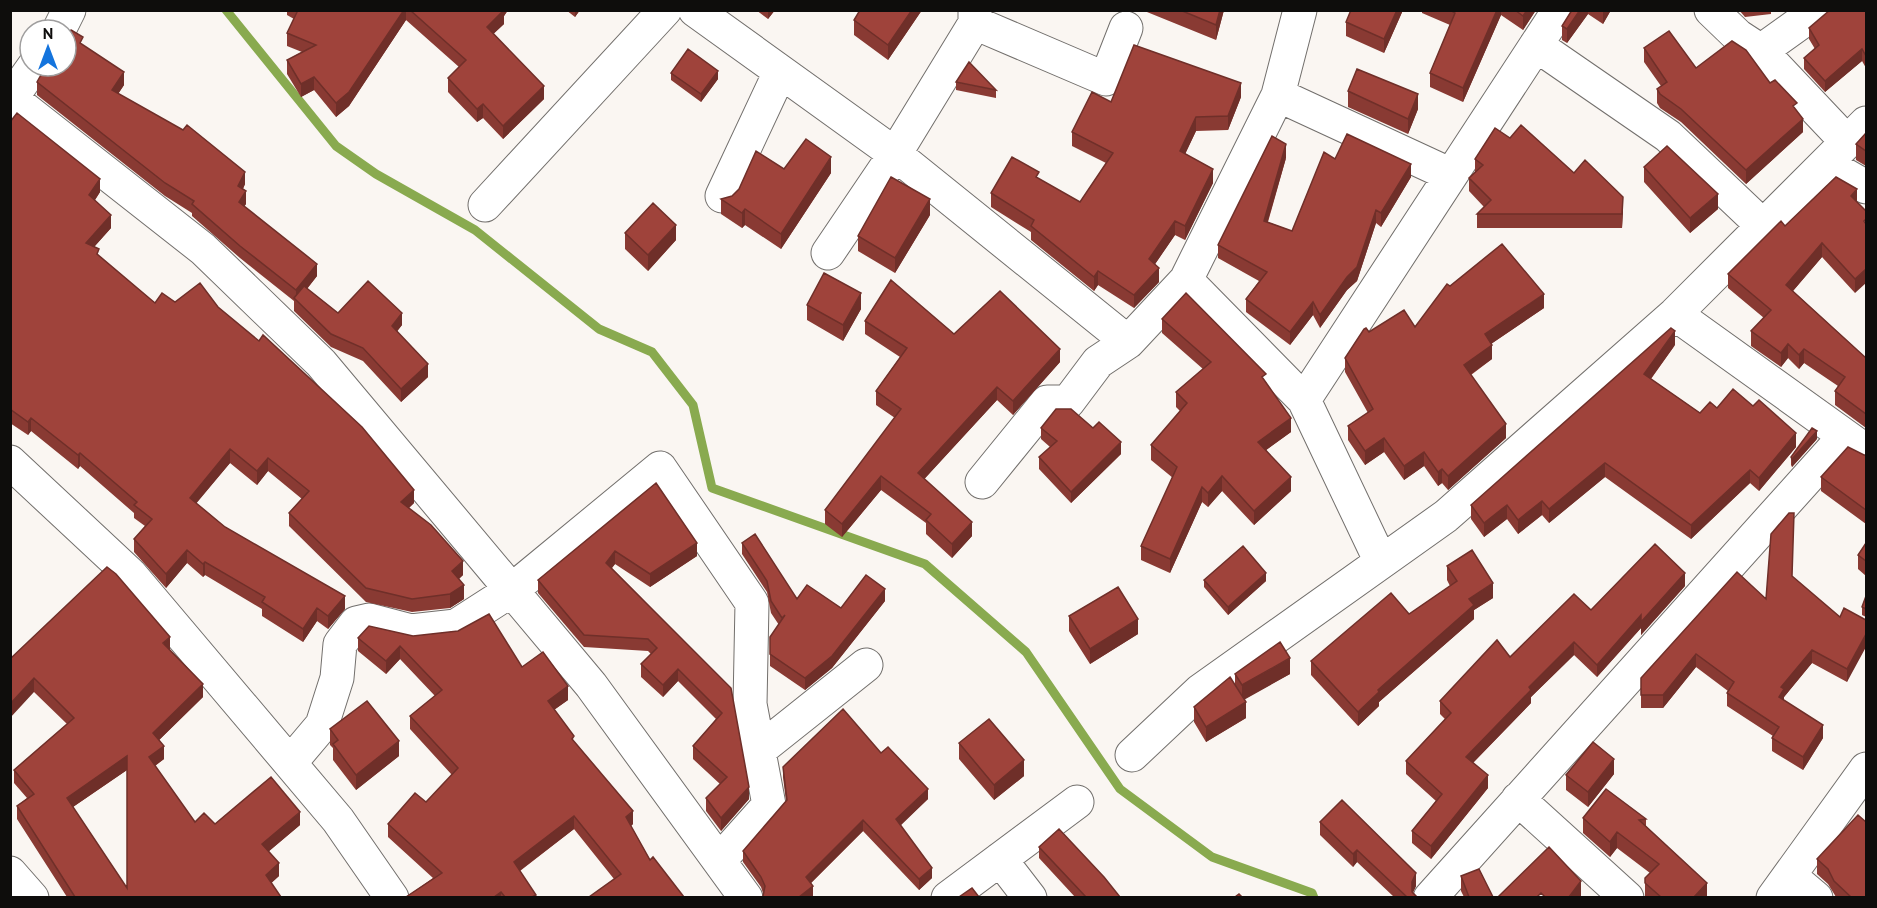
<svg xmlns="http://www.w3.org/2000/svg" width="1877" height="908" viewBox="0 0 1877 908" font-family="'PT Sans',sans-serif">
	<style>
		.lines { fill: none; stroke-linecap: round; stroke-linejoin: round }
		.stream { stroke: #89aa4f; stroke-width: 9 }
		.minor-casing { stroke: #726f6c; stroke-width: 35 }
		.minor { stroke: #fff; stroke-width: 33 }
		.wall { fill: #893a33; fill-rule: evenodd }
		.shaded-wall { fill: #6f2f29 }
		.building { fill: #9f433b; stroke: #6f2f29; stroke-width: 1.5; fill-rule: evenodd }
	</style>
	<rect width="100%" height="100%" fill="#faf6f2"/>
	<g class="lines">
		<!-- stream -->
		<path class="stream" d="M226,10L336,146L376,174L475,230L599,329L652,352L693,405L712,488L925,564L1026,652L1120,789L1212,857L1312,893L1314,898"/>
		<defs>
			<path id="minor" d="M695,10L895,154L1128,342
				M1711,10L1738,36L1761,51L1847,142
				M975,23L1106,79L1126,28
				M59,30L69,10
				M1536,45L1668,136L1763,226
				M1761,51L1818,10
				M1278,95L1451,175
				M12,99L203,249L321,363L591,685L746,898
				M10,100L34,66
				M1826,164L1866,187
				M722,196L780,72
				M485,205L665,10
				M828,253L895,154L975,23V10
				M1186,280L1304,400L1381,562
				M1675,314L1866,451
				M1304,400L1559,10
				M10,462L130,574L338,820L392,898
				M982,482L1047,402H1068L1098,362L1128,342L1186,280L1278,95L1300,10
				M758,751L866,665
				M1132,755L1200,691L1446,516L1675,314L1866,123
				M290,763L322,725L337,678L340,644L356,623L369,620L411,631L456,626L512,590L660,468L752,603L750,704L769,805L719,861
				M1518,799L1627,898
				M1000,859L1030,898
				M10,873L32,898
				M1790,876L1816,898
				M948,898L1077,802
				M1430,898L1845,436
				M1773,898L1866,769"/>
		</defs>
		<!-- minor casing -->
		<use href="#minor" class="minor-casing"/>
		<!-- minor -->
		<use href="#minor" class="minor"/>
	</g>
	<!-- wall -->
	<path class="wall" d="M287,10H508L504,16V24L493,34L544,99L503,139L483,118L477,122L448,92V78L459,67L406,20L349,106L336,117L314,90L301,97L287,74V60L302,52L287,46V33L294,19L287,15Z
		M566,10H580L575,17Z
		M756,10H775L768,19Z
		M856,10H922L888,60L854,35V20L859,13Z
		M1142,10H1224L1216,40Z
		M1403,10L1384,53L1346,36V22Z
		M1422,10H1536L1523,30L1501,15L1463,102L1430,87V73L1450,25L1422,13Z
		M1572,10H1611L1603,24L1588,14L1567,43L1562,40V26Z
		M1739,10H1771V14L1745,17Z
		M1866,10V68L1862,61L1825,92L1804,69V58L1815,49L1809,39V28Z
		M83,45L124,85L118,94L245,184L243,189L246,204L244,206L317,276L307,289L338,313L402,325L397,331L428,377L401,402L363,361L331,347L294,311V301L240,258L192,216V213L165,196L37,95V82Z
		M1644,48L1696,68L1770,83L1797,111L1803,132L1746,184L1681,122L1660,108L1657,103V89L1661,86L1644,62Z
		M671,73L718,79L701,102L671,80Z
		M956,82L996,90V98L956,90Z
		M1348,91L1418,109L1408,134L1348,107Z
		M1241,97L1228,130L1196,131L1185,154L1213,183L1185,240L1175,235L1155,264L1159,282L1134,308L1098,285L1094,291L1031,240V232L991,207V193L1039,179L1080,202L1106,163L1072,146V132L1111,102Z
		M10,122L100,192L95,200L111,228L94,247L99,256L155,303L175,302L218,307L414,503L409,508L463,575L459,579L464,599L450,608L412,612L366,602L289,526V513L302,499L268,471L257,485L230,463L196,503L225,527L345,609L328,629L317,621L303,642L262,616V609L205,575L203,577L187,563L166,588L134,552V539L145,526L134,518V513L80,466L78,469L31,431L28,435L10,423Z
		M1866,133V166L1856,160V144Z
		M1510,138L1574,173L1623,210L1622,228H1477V214L1484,207L1469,191V178L1475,173V159Z
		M1286,158L1268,222L1292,231L1335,159L1411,177L1381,227L1376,223L1357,281L1347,290L1320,328L1313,315L1290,345L1246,312V299L1259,281L1218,258V245Z
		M1644,167L1718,209L1690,233L1644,182Z
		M784,169L831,173L781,249L745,225L742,228L721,214V199L732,196Z
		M1857,201L1855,293L1822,257L1793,291L1866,358V428L1835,405V391L1838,386L1804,363L1799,369L1788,358L1781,367L1751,346V331L1764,318L1728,288V274L1785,226Z
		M930,215L895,273L858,251V236Z
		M625,233L676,240L648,271L625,249Z
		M1450,286L1544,308L1491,344L1492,359L1471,375L1506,438L1448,490L1442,483L1438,486L1424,466L1404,480L1384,452L1365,465L1348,440V426L1368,413L1345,372V358L1369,332L1415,327Z
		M807,305L861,309L843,341L807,320Z
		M1162,319L1266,382L1291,432L1266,450L1291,491L1254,525L1222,491L1208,507L1202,502L1170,573L1141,560V546L1173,478L1151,460V445L1180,411L1176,407V392L1203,369L1162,333Z
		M865,321L954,334L1060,362L1013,415L997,400L924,479L972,536L952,558L926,534V523L881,490L842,537L825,524V510L895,418L876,405V391L900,357L865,334Z
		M1675,345L1651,379L1700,413L1717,408L1796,447L1759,491L1750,483L1691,539L1605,477L1549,523L1542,515L1518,534L1507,519L1484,537L1471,519V505Z
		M1041,428L1121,454L1071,503L1039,469V457L1050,447L1041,439Z
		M1817,439L1792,467L1791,465V457Z
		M1864,455H1866V524L1821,491V477Z
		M656,483L697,556L650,587L615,564L612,568L731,688L749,799L721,831L706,811V798L720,784L693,759V746L716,719L678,681L663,697L641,677V664L651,654L648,651L584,647L538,593V580Z
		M742,543L797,599L841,608L885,601L832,668L805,690L770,666V637L779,625L771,613L767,592L742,554Z
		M1866,543V576L1858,569V555Z
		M1447,566L1493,598L1474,610V619L1379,702V706L1358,726L1311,675V661L1409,614L1450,586L1447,580Z
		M1792,577L1840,617L1866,620L1847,682L1812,663L1784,697V701L1823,738L1803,770L1772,751V738L1773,736L1727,706V693L1728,691L1696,667L1663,708H1641V678L1766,599Z
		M1204,580L1266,581L1228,615L1204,587Z
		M1685,586L1641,635V628L1597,677L1574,655L1531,697V703L1473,763L1488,788L1431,859L1412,843V831L1436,801L1406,774V761L1445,719L1440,714V701L1510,657Z
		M1866,596V617L1862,615V607Z
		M1069,616L1138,634L1090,664L1069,631Z
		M358,638L522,667L568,700L554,710L574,742L633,824L631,826L650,860L684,897L614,879L574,829L520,871L536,897H406L433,878L388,837V824L426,802L452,775L410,729V716L435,696L400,659L386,674L358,651Z
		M169,650L203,697L159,740L164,759L155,766L195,822L215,824L300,825L268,852L279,876L271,883L281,897H67L17,819V806L27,798L14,783V770L67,724L34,692L10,659ZM127,770V888L73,807Z
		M1235,674H1290L1244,699L1246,718L1206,742L1194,722V707L1235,685Z
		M330,729L399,756L356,790L333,760V748L330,745Z
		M959,743L1024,776L994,800L959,759Z
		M881,753L928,799L900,825L932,878L919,890L863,831L811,883L813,897H763V893L761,887L743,862V851L786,801L783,777V767Z
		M1614,774L1588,807L1566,790V775Z
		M1583,818L1646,819V826L1707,897H1645V878L1650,873L1617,848L1610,857L1583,833Z
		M1320,822L1416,886L1413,892L1417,897H1394L1357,862L1353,867L1320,835Z
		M1039,847L1120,897H1075L1039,858Z
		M1817,859L1866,897H1836L1828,884L1817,874Z
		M1461,876L1493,897H1464L1461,891Z"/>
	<!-- shaded-wall -->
	<path class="shaded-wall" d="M404,10H406V20L349,106L336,117V103Z
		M501,10H508L504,16V24L487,40V27Z
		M575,10H580L575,17Z
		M768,10H775L768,19Z
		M912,10H922L888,60V45Z
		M1220,10H1224L1216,40V25Z
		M1397,10H1403L1384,53V39Z
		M1497,10H1501V15L1463,102V88Z
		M1527,10H1536L1523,30V16Z
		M1580,10H1588V14L1567,43V29Z
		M1603,10H1611L1603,24Z
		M1862,49V61L1825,92V81Z
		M718,71V79L701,102V94Z
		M124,72V85L112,103V90Z
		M314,77V90L301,97V84Z
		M1241,83V97L1228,130V116Z
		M544,86V99L503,139V126Z
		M1418,94V109L1408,134V119Z
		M483,104V118L477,122V109Z
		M1196,117V131L1180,165V151Z
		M1803,119V132L1746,184V170Z
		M1286,144V158L1264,234V221Z
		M831,157V173L781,249V234Z
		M1411,164V177L1381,227V213Z
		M1213,169V183L1185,240V226Z
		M245,172V184L238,199V186Z
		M100,179V192L89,209V195Z
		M1857,189V203L1851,196Z
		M246,191V204L239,215V202Z
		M1718,194V209L1690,233V218Z
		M1623,197V210L1622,228V214Z
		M930,199V215L895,273V258Z
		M745,209V225L742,228V213Z
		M1376,210V223L1357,281L1347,290L1320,328V315Z
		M111,215V228L86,256V243Z
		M1175,221V235L1149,273V259Z
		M676,225V240L648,271V255Z
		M1822,243V257L1786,299V285Z
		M317,264V276L297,301L296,300V290Z
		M1159,268V282L1134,308V295Z
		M1866,269V283L1855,293V279Z
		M1098,271V285L1094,291V277Z
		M861,293V309L843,341V325Z
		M1544,294V308L1485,348V334Z
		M1313,302V315L1290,345V332Z
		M402,313V325L392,338V326Z
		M1675,331V345L1644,388V374Z
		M1788,344V358L1781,367V353Z
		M1492,345V359L1464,379V365Z
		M1060,349V362L1013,415V401Z
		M1804,349V363L1799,369V355Z
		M428,364V377L401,402V389Z
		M997,387V400L918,486V473Z
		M31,418V431L28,435V422Z
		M1291,418V432L1258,456V442Z
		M1506,424V438L1448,490V476Z
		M1817,431V439L1792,467V459Z
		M1796,433V447L1759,491V478Z
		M1384,438V452L1365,465V451Z
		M1121,442V454L1071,503V492Z
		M230,449V463L190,511V498Z
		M1424,452V466L1404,480V466Z
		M80,453V466L78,469V455Z
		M268,458V471L257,485V471Z
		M1605,463V477L1549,523V509Z
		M1442,469V483L1438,486V472Z
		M1750,470V483L1691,539V525Z
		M881,476V490L842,537V524Z
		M1222,476V491L1208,507V493Z
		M1291,477V491L1254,525V511Z
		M1202,487V502L1170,573V559Z
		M414,490V503L401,515V502Z
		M1542,501V515L1518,534V520Z
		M1507,505V519L1484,537V523Z
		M972,522V536L952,558V544Z
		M697,543V556L650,587V574Z
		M187,550V563L166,588V574Z
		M615,551V564L606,575V563Z
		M463,561V575L452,585V571Z
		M205,562V575L203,577V564Z
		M1266,573V581L1228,615V607Z
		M1685,573V586L1641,635V628L1597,677V665L1641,615Z
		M1493,583V598L1474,610V619L1379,702V706L1358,726V712L1378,690L1469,599Z
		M464,585V599L450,608V594Z
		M885,589V601L832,668L805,690V678Z
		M345,596V609L328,629V616Z
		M317,608V621L303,642V629Z
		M1138,619V634L1090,664V649Z
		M1866,634V647L1847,682V669Z
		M170,637V650L163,643Z
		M1574,642V655L1531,697V703L1466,770V757L1529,687Z
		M400,646V659L386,674V661Z
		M1812,650V663L1784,697V702L1779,697L1781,687Z
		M1696,654V667L1663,708V695Z
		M1290,658V674L1242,701V685Z
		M678,669V681L663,697V685Z
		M34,678V692L10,718V704Z
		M203,684V697L153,746V733Z
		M568,686V700L548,714V701Z
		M1246,702V718L1206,742V727Z
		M1823,725V738L1803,770V757Z
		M399,741V756L356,790V775Z
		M164,746V759L149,770V757Z
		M127,756V770L67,811V798Z
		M1614,759V774L1588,807V792Z
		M1024,760V776L994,800V785Z
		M1488,775V788L1431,859V846Z
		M749,787V799L721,831V818Z
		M928,789V799L896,830V819Z
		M633,811V824L626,830V817Z
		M300,812V825L262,857V844Z
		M574,816V829L514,875V862Z
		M863,820V831L806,888V877Z
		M1617,832V848L1610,857V842Z
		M1357,850V862L1353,867V854Z
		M279,863V876L266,888V875Z
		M932,868V878L919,890V879Z
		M1416,873V886L1412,895V882Z
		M1581,881V896L1580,897H1569Z
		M1707,883V897H1694Z
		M813,886V897H799Z
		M501,892V897H494Z"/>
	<!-- building -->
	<path class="building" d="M298,10H404L349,92L336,103L314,77L301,84L287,60L316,45L287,33Z
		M410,10H504L487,27L544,86L503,126L483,104L477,109L448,78L466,60Z
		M860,10H912L888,45L854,20Z
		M1180,10H1220L1216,25Z
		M1351,10H1397L1384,39L1346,22Z
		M1450,10H1497L1463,88L1430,73L1455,13Z
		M1515,10H1527L1523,16Z
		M1572,10H1580L1567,29L1562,26Z
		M1830,10H1866V56L1862,49L1825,81L1804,58L1819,45L1809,28Z
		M71,30L83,37L80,43L124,72L112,90L183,130L187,125L245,172L238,186L246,191L239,202L317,264L296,290L240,246L192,204L194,201L165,183L37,82L46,66H66V33Z
		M1669,31L1696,68L1732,41L1746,50L1770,83L1775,80L1797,103L1793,106L1803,119L1746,170L1681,109L1660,94L1657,89L1667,82L1644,48Z
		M1134,45L1241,83L1228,116L1196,117L1180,151L1213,169L1185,226L1175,221L1149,259L1159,268L1134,295L1098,271L1094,277L1031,226L1034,220L991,193L1012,157L1039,172L1036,177L1080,202L1113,153L1072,132L1092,92L1111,102Z
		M688,49L718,71L701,94L671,73Z
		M969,62L996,90L956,82Z
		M1357,69L1418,94L1408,119L1348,91Z
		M17,113L100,179L89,195L111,215L86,243L99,249L97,254L155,303L162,293L175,302L200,283L218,307L259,341L263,335L362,427L414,490L401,502L431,525L463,561L452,571L464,585L450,594L412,599L366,588L289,513L309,491L268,458L257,471L230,449L190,498L225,527L345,596L328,616L317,608L303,629L262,602L265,597L205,562L203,564L187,550L166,574L134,539L152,519L134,505L137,502L80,453L78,455L31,418L28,422L10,409V122Z
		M1521,125L1574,173L1585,160L1623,197L1622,214H1477L1491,200L1469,178L1483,165L1475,159L1495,128L1510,138Z
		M1866,133V151L1856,144Z
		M1347,134L1411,164L1381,213L1376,210L1357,267L1347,277L1320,315L1313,302L1290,332L1246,299L1267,272L1218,245L1272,136L1286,144L1264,221L1292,231L1324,152L1335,159Z
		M806,139L831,157L781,234L745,209L742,213L721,199L732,196L739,189L756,151L784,169Z
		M1667,146L1718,194L1690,218L1644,167Z
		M891,177L930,199L895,258L858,236Z
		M1836,177L1857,189L1851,196L1866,211V219L1864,221L1866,224V269L1855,279L1822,243L1786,285L1866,358V414L1835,391L1845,377L1804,349L1799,355L1788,344L1781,353L1751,331L1771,310L1728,274L1781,221L1785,226Z
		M653,203L676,225L648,255L625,233Z
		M1502,244L1544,294L1485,334L1492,345L1464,365L1506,424L1448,476L1442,469L1438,472L1424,452L1404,466L1384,438L1365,451L1348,426L1373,409L1345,358L1364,329L1366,328L1369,332L1404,310L1415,327L1447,284L1450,286Z
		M824,273L861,293L843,325L807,305Z
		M891,280L954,334L1000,291L1060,349L1013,401L997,387L918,473L972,522L952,544L926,520L931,514L881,476L842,524L825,510L901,409L876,391L907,348L865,321Z
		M368,281L402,313L392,326L428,364L401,389L363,348L331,334L294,298L304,286L338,313Z
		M1186,293L1266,374L1262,377L1291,418L1258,442L1291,477L1254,511L1222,476L1208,493L1202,487L1170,559L1141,546L1177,467L1151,445L1187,403L1176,392L1211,362L1162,319Z
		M1671,328L1675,331L1644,374L1700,413L1710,402L1717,408L1733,389L1753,406L1759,400L1796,433L1759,478L1750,470L1691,525L1605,463L1549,509L1542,501L1518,520L1507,505L1484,523L1471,505Z
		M1056,409H1071L1093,428L1099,422L1121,442L1071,492L1039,457L1057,441L1041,428Z
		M1812,428L1817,431L1792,459L1791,457Z
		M1848,447L1864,455H1866V510L1821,477Z
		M656,483L697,543L650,574L615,551L606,563L731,688L749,787L721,818L706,798L727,777L693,746L722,713L678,669L663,685L641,664L657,648L648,639L584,635L538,580Z
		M1789,513H1794L1792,576L1840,617L1844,608L1866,620V634L1847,669L1812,650L1781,687L1784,689L1779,697L1823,725L1803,757L1772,738L1779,727L1727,693L1734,682L1696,654L1663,695H1641V678L1737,572L1766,599L1771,534Z
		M755,534L797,599L807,585L841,608L866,575L885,589L832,656L805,678L770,654V637L785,615L782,618L771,601L767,581L742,543Z
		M1866,543V561L1858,555Z
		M1655,544L1685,573L1641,622V615L1597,665L1574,642L1529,687L1531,690L1466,757L1488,775L1431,846L1412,831L1442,794L1406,761L1451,713L1440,701L1497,640L1510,657L1574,594L1591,610Z
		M1243,546L1266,573L1228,607L1204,580Z
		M1472,550L1493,583L1469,599L1474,605L1378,690L1379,692L1358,712L1311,661L1391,593L1409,614L1457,581L1447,566Z
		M107,567L116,574L170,637L163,643L203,684L153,733L164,746L149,757L195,822L204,813L215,824L271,777L300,812L262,844L279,863L266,875L281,897H75L17,806L34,794L14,770L74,718L34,678L10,704V659ZM127,756V888L67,798Z
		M1118,587L1138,619L1090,649L1069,616Z
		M1866,596V609L1862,607Z
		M489,614L522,667L543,652L568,686L548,701L574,736L572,739L633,811L626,817L650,860L653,857L684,897H589L621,874L574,816L514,862L536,895L532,897H505L501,892L494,897H406L442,873L388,824L415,793L426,802L458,768L410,716L442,690L400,646L386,661L358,638L369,626L413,636L458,631Z
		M1280,642L1290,658L1242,685L1235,674Z
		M1230,677L1246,702L1206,727L1194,707Z
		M367,701L399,741L356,775L333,744L338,740L330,729Z
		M843,709L881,753L888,747L928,789L896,819L932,868L919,879L863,820L806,877L813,886L799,897H764L763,896L765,886L761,877L743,851L787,800L783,767Z
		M989,719L1024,760L994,785L959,743Z
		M1593,742L1614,759L1588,792L1566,775Z
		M1606,789L1646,819L1639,820L1707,883L1694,897H1661L1645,883V878L1659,864L1617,832L1610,842L1583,818Z
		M1342,800L1416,873L1412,882V892L1417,897H1407L1357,850L1353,854L1320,822Z
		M1858,815L1866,822V897H1851L1834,881L1828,869L1817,859Z
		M1059,829L1104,877L1120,897H1086L1039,847Z
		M1549,847L1581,881L1569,897H1545L1541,893L1537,897H1498Z
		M1479,869L1493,897H1469L1461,876Z
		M972,888L979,897H959Z
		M1239,894L1242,897H1235Z"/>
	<!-- border -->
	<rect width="1877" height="908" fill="none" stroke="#0e0d0c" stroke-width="24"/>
	<!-- north arrow -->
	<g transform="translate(48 48)"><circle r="28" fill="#ffffff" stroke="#9f9e9e" stroke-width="1.5"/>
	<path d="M0-4.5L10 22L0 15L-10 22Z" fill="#1474dd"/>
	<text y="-9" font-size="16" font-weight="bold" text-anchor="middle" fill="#0e0d0c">N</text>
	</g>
</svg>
